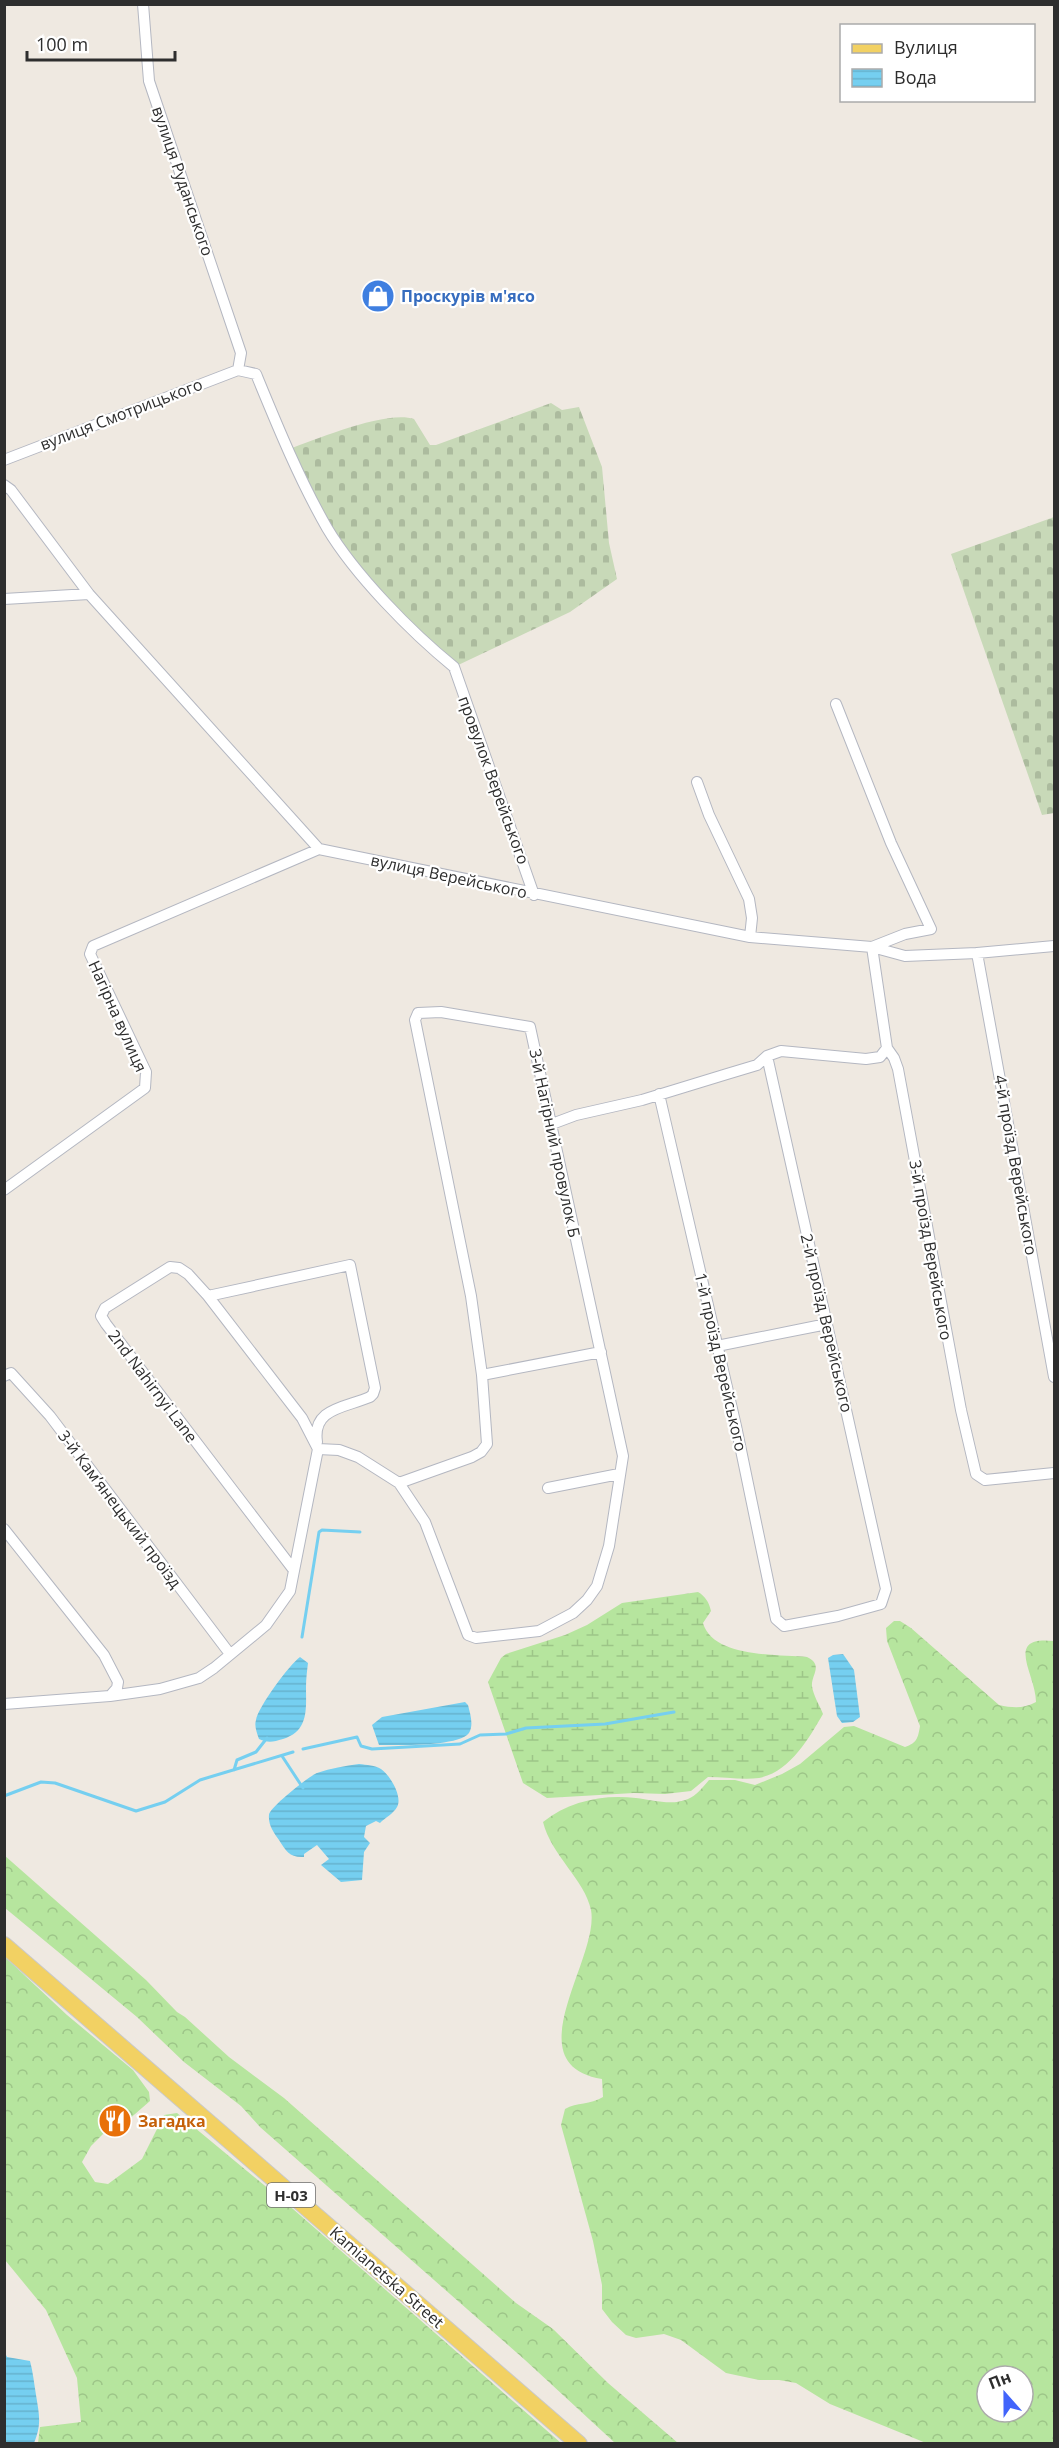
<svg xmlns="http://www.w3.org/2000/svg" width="1059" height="2448" viewBox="0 0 1059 2448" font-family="'Open Sans',sans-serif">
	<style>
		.forest { fill: url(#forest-crowns); fill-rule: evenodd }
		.wetland { fill: url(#wetland-marsh) }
		.cemetery { fill: url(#cemetery-stones) }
		.water { fill: url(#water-rules) }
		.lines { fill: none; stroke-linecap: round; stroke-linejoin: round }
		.stream { stroke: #75cff0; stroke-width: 3 }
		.minor-casing { stroke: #b4b7c1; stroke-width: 12 }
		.primary-casing { stroke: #c9c9c9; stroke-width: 18 }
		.minor { stroke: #fff; stroke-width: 10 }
		.primary { stroke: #f2d163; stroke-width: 16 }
		.labels { text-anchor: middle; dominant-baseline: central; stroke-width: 4.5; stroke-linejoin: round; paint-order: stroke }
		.shield { fill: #fff; stroke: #6d6d6d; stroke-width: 1.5 }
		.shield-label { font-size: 15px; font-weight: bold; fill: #2e2e2e }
		.street-label { font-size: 16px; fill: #2e2e2e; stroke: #fff }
		.shop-label { font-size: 16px; font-weight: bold; fill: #366cbe; stroke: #fff; text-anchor: start }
		.food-label { font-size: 16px; font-weight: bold; fill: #c56008; stroke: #fff; text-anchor: start }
	</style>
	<defs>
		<pattern id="forest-crowns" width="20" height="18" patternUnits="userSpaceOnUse" patternTransform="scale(1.5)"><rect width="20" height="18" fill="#b6e59e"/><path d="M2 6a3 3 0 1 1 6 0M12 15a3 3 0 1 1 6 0" fill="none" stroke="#9dc588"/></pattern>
		<pattern id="wetland-marsh" width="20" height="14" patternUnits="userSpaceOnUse" patternTransform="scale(1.5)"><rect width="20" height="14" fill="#b6e59e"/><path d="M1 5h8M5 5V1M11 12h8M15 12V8" fill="none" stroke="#9dc588"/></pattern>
		<pattern id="cemetery-stones" width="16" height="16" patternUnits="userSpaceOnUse" patternTransform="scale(1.5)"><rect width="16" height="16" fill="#c8d9b8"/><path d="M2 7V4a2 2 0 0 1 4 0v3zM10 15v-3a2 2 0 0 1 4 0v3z" fill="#acbb9e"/></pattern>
		<pattern id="water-rules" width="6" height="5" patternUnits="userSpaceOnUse" patternTransform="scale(1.5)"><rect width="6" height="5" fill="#75cff0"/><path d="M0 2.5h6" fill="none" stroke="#66b2ce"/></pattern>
	</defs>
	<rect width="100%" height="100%" fill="#efe9e1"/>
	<!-- forest -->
	<path class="forest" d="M894,1621H900L911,1628L999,1705C1013,1708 1023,1709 1036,1702C1036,1674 1003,1635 1054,1641V2443H926L830,2404L796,2383L779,2380H759L726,2373L681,2340L664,2334L636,2338L626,2335L612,2322L602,2309V2285L593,2241L561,2125L565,2109C577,2102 590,2105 603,2097L602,2079C513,2064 600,1959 591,1910C585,1880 551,1855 543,1822C569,1801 603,1794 636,1798C653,1800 672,1806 688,1799C696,1796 703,1787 709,1780H735L755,1785L782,1774L800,1764L844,1727L854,1726L905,1747C917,1743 918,1738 920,1726L887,1641L886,1628ZM987,2376H1023V2412H987Z
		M4,1855L146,1980L177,2012L185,2017L229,2057L284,2098L516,2303L553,2329L608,2383L678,2443H615L525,2360L260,2127L241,2106L184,2062L137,2017L5,1908Z
		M5,1957L67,2015L133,2070L149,2092L150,2101L127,2121L108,2129L91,2146L82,2162L95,2182L108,2184L142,2159L164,2115L177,2113L293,2209L561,2443H38L40,2427L81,2422L77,2378L46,2310L5,2260Z"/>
	<!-- wetland -->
	<path class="wetland" d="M698,1592C705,1596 709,1602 711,1611L703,1623C713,1658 777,1654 807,1657C824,1665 811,1675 812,1686C813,1695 820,1706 823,1714C809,1738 790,1772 759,1778C743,1780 724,1777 708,1777L691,1791L665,1794L634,1793L547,1798L523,1783L488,1682L501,1658L506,1654L565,1635L587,1625L622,1603Z"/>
	<!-- cemetery -->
	<path class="cemetery" d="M551,403L562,410L579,407L602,467L609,543L617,579L570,612L454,667L340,548L289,449C318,439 386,410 414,419L430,445H436Z
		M1054,517V813L1042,815L951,554Z"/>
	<!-- water -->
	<path class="water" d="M843,1654L854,1670L860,1717L853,1722L842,1723L837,1716L828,1658L833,1655Z
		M300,1657L308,1663C307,1671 306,1679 306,1687C306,1709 309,1731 283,1739C273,1742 268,1743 259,1739C257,1733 254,1726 256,1720C258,1707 290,1664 300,1657Z
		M465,1702L468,1705C470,1713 474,1725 469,1733C458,1747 396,1745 379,1745L372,1725L382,1717Z
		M359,1764C367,1765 375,1765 381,1769C390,1775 403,1797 397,1807C394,1813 385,1818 380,1823L376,1821L366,1826L364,1837L370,1843L364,1852L362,1880L341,1882L321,1865L329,1859L317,1845L304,1854V1857C290,1858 286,1851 279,1840C274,1833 268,1825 269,1815C269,1808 309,1776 317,1773C331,1768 345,1766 359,1764Z
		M5,2353L7,2357L30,2361C33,2372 34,2383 36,2395C39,2414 42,2424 34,2443H5Z"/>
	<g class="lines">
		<!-- stream -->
		<path class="stream" d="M302,1637L319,1532L322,1530L360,1532
			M303,1749L357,1737L361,1746L372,1749L460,1744L480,1735L506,1734L526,1728L605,1724L674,1712
			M282,1756L303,1788
			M234,1770L237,1760L256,1752L267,1738
			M4,1796L41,1782L55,1783L136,1811L165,1802L200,1780L293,1752"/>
		<defs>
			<path id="minor" d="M143,4L149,81L241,353L238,370L256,374C277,425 299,479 327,528C355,575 411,632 454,667L534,895
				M4,460L238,370
				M4,485L11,490L89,594L319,849L750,937L872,947L905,956L977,953L1054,946
				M4,599L89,594
				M836,704L891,843L931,929L905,934L872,947L887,1048L894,1058L898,1069L961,1410L976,1474L985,1480L1054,1473
				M697,782L709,815L749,899L752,918L750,937
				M977,953L1054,1377
				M659,1094L736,1426L776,1619L784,1626L838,1616L881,1604L886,1589L767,1056
				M552,1124L576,1115L642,1100L727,1074L757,1065L767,1056L781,1051L866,1059L880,1057L887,1048
				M4,1190L145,1088L146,1072L90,954L93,946L319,849
				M208,1296L350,1265L375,1388L373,1394L370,1397C344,1408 312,1408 317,1442
				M717,1346L827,1324
				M482,1375L601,1352
				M4,1376L11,1373L50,1416L230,1654
				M548,1488L619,1474
				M4,1529L104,1655L118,1682L117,1688L110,1696
				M293,1569L106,1324L101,1316L105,1308L170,1267L179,1268L188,1274L208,1296L302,1418L318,1449
				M4,1704L110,1696L160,1689L199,1678L214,1668L266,1625L290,1591L318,1449L339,1450L358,1457L399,1483L425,1522L468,1635L476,1638L539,1631L573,1613L587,1600L597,1586L609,1546L623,1456L530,1027L441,1012L418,1013L415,1020L471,1296L482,1375L487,1444L481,1452L472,1457L399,1483"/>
			<path id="primary" d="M4,1945L579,2444"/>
		</defs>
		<!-- minor casing -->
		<use href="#minor" class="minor-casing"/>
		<!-- primary casing -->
		<use href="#primary" class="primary-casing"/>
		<!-- minor -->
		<use href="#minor" class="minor"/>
		<!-- primary -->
		<use href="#primary" class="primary"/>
	</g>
	<!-- icons -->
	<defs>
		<symbol id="shop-disc" viewBox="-11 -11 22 22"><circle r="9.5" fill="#3f7fe0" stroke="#fff"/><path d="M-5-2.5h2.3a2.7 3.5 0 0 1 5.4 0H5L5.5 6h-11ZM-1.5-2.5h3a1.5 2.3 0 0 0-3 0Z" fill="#fff"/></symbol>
		<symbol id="restaurant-disc" viewBox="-11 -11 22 22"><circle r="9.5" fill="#e8710a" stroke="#fff"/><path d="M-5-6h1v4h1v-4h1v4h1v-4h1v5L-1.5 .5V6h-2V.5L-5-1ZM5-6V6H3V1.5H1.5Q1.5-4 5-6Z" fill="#fff"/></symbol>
	</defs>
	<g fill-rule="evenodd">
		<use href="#shop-disc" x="359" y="277" width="38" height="38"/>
		<use href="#restaurant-disc" x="96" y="2102" width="38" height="38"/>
	</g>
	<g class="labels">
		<!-- shield labels -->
		<rect class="shield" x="267" y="2183" width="48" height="24" rx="4.5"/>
		<g class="shield-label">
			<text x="291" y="2195">Н-03</text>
		</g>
		<!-- street labels -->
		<g class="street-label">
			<text transform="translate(183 181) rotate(71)">вулиця Руданського</text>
			<text transform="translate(121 414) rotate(-21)">вулиця Смотрицького</text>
			<text transform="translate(494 780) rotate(70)">провулок Верейського</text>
			<text transform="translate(449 876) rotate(12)">вулиця Верейського</text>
			<text transform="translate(118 1016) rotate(66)">Нагірна вулиця</text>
			<text transform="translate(555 1143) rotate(78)">3-й Нагірний провулок Б</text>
			<text transform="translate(1016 1165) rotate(80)">4-й проїзд Верейського</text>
			<text transform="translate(931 1250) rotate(80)">3-й проїзд Верейського</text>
			<text transform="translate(827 1323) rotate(77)">2-й проїзд Верейського</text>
			<text transform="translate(721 1362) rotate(77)">1-й проїзд Верейського</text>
			<text transform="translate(153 1386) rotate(53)">2nd Nahirnyi Lane</text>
			<text transform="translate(120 1509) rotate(53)">3-й Камʼянецький проїзд</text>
			<text transform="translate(387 2277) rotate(41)">Kamianetska Street</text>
		</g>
		<!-- shop labels -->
		<g class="shop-label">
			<text x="401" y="296">Проскурів м'ясо</text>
		</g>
		<!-- food labels -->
		<g class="food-label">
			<text x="138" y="2121">Загадка</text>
		</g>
	</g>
	<!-- border -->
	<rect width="1059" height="2448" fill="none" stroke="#2e2e2e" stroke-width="12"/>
	<!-- legend -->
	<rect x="840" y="24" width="195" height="78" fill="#ffffff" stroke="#ababab" stroke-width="1.5"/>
	<rect x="852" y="44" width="30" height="9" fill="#f2d163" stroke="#ababab" stroke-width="1.5"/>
	<text x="894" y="54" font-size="18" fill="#2e2e2e">Вулиця</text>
	<rect x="852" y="69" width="30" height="18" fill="url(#water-rules)" stroke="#ababab" stroke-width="1.5"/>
	<text x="894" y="84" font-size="18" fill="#2e2e2e">Вода</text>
	<!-- north arrow -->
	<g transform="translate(1005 2394) rotate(339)"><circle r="28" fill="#ffffff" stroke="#ababab" stroke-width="1.5"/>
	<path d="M0-4.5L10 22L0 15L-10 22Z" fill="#4264fb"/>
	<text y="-9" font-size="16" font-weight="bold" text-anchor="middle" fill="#2e2e2e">Пн</text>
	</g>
	<!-- scale -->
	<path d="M27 51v9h148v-9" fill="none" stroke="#2e2e2e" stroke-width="3"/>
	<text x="36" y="51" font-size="18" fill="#2e2e2e" stroke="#ffffff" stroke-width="4.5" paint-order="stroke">100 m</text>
</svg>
